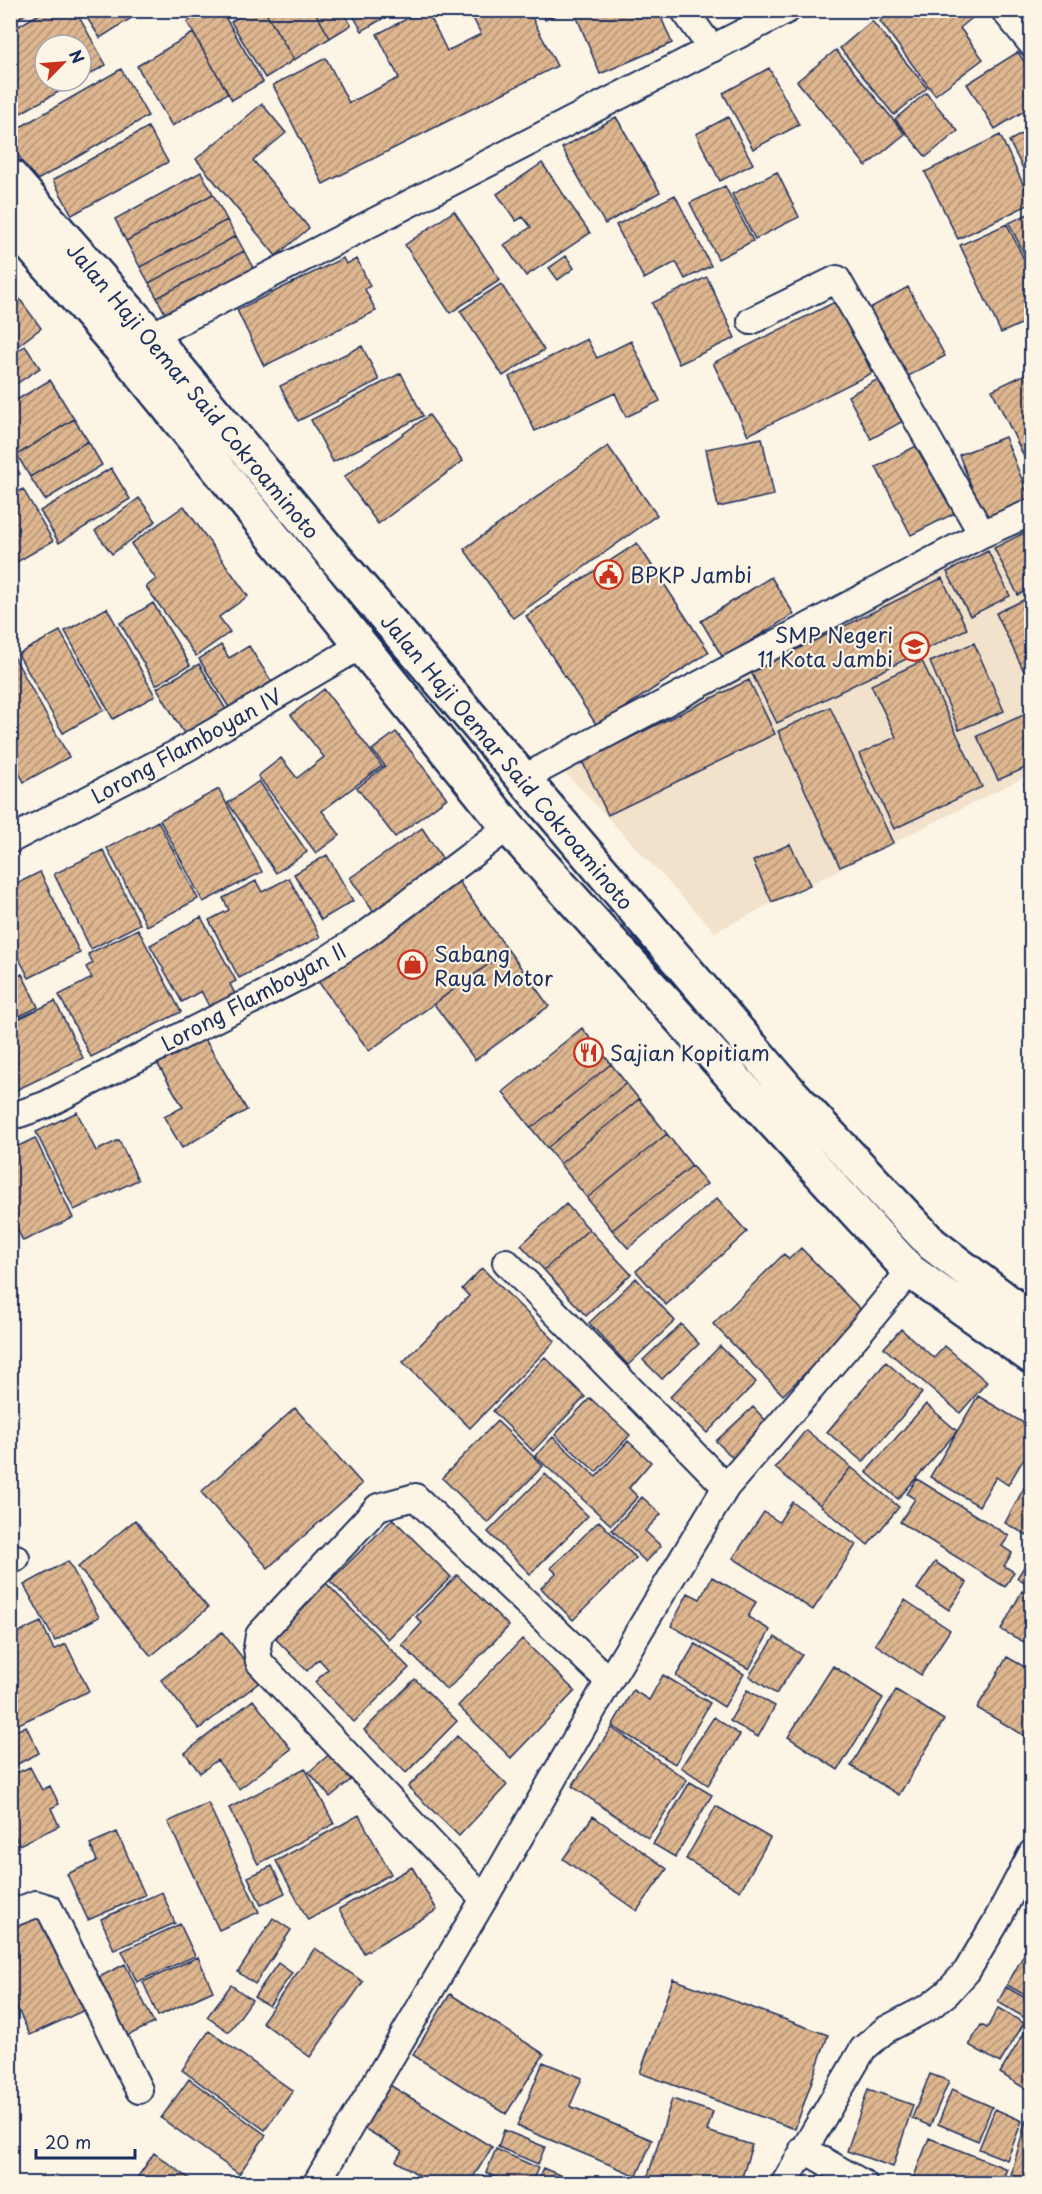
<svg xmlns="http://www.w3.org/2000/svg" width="1042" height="2194" viewBox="0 0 1042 2194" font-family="'Playpen Sans',sans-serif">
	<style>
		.built { fill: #f3e2cb }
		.building { fill: url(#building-hatch); stroke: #1b2f5e; stroke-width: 1.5 }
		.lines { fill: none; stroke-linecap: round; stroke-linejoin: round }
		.street-casing { stroke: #1b2f5e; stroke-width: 30 }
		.secondary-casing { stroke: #1b2f5e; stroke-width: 38 }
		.street { stroke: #fcf5e5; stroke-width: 26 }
		.secondary { stroke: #fcf5e5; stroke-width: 33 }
		.labels { text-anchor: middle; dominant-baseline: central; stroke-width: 4.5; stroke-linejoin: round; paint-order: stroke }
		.street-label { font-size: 21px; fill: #1b2f5e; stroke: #fcf5e5 }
		.poi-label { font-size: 21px; fill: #1b2f5e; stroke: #fcf5e5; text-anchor: start }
	</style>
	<defs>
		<pattern id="building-hatch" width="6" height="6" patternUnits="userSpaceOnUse" patternTransform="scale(1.5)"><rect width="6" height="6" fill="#deb68f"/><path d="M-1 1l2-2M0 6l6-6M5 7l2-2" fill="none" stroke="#b39478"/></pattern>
	</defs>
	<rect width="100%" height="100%" fill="#fcf5e5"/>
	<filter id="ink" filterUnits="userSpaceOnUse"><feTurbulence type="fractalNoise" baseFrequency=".0167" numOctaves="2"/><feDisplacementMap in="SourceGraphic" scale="12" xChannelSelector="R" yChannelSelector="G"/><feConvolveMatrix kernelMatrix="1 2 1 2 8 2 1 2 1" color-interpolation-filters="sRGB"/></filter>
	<g filter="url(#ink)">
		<!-- built -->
		<path class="built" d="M1031,524V774L715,932L561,768Z"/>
		<!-- building -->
		<path class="building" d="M10,10H33L10,23Z
			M46,10H75L106,65L81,79V45H45V81H78L10,119V31Z
			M82,10H144L100,38Z
			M207,10H221L263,82L232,100L187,22Z
			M249,10H264L294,60L265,78L231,22Z
			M264,10H314L330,38L294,60Z
			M314,10H342L351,25L330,38Z
			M350,10H397L362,31Z
			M424,10H427L447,51L481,34L469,10H515L517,14L528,10L557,66L323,184L273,85L326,58L349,103L399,78L377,34Z
			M541,10H568L545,20Z
			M574,10H658L672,43L600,74Z
			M893,10H966L972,18L960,28L983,59L935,95L880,21Z
			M872,21L927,88L894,115L840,48Z
			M193,33L228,93L172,126L137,66Z
			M836,50L905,134L866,166L797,81Z
			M1018,52L1032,74V106L995,129L967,84Z
			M769,68L799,125L753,149L723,93Z
			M121,69L148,116L34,182L10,141V133Z
			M926,93L958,131L926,157L895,119Z
			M262,104L286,133L253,160L309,228L276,256L196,159Z
			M1032,116V186L1009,141L1029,130L1024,120Z
			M616,117L660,192L605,224L562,148Z
			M728,117L753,164L720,181L696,134Z
			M148,127L168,162L72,215L53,180Z
			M1000,135L1032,203L958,239L925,172Z
			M542,163L590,233L526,276L504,245L531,227L523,217L516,221L497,194Z
			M201,172L213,194L126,241L115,219Z
			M777,172L799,217L755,239L732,194Z
			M725,186L753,241L718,259L690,203Z
			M213,194L227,220L140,267L126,241Z
			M675,195L711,266L685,279L676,262L644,279L616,225Z
			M454,211L500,280L450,313L405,245Z
			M1032,212V270L1009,223Z
			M227,220L236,236L149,283L140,267Z
			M1007,224L1032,276V319L1001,333L960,245Z
			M236,236L244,251L157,298L149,283Z
			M244,251L253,268L166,315L157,298Z
			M566,256L574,268L558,280L549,268Z
			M343,258L346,264L357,259L370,286L365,289L376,311L264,366L237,310Z
			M707,277L735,338L679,364L652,303Z
			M501,284L544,350L503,376L460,311Z
			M10,286L41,328L16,347L10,340Z
			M908,287L945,356L905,378L868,309Z
			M837,301L872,373L748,435L713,363Z
			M587,339L597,358L631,341L660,401L626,417L615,393L535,431L509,377Z
			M25,346L40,368L10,388V356Z
			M362,346L379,380L298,421L280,386Z
			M1032,371V473L992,390Z
			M401,373L423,416L333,462L311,420Z
			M880,378L903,421L871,439L848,396Z
			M50,380L74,419L17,455L10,444V404Z
			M429,415L463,461L378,524L344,477Z
			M74,419L88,441L30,477L17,455Z
			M1005,437L1031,502L985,520L959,455Z
			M762,438L774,495L718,507L706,449Z
			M88,441L102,465L45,500L30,477Z
			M922,443L957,512L911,535L876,467Z
			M608,446L657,515L513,618L464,549Z
			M10,456L20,474L10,479Z
			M111,468L130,499L59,543L40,511Z
			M23,489L53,541L10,566V496Z
			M139,498L156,521L112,554L95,531Z
			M184,506L248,596L219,617L230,632L196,656L146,587L156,579L131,544Z
			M1032,529V588L1018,595L994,548Z
			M637,543L709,652L597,726L526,616Z
			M988,551L1010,596L970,616L947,572Z
			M771,577L794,614L723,658L701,621Z
			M942,578L967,629L777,723L751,672Z
			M1032,596V688L996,613Z
			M153,603L190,665L156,685L120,623Z
			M107,608L155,696L113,719L65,631Z
			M60,631L104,710L63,733L18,654Z
			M974,643L1004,711L959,730L930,662Z
			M221,645L229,658L249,646L275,687L233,714L199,659Z
			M12,653L69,757L24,782L10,756V654Z
			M922,661L982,787L894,829L859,754L896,737L871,685Z
			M199,664L228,713L186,737L157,688Z
			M749,680L775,734L608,815L582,761Z
			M324,689L382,766L322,811L340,835L316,853L258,776L281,758L297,778L324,757L291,715Z
			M830,707L893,843L840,867L778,731Z
			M1032,711V765L998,780L977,736Z
			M396,732L447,798L395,837L357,788L385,766L372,750Z
			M1032,779V799L1024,783Z
			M259,781L307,852L276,873L228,803Z
			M219,789L262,872L203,902L160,820Z
			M158,821L198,899L147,926L107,848Z
			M422,828L449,868L377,917L350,878Z
			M790,844L810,885L772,902L753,861Z
			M103,850L140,924L91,949L54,874Z
			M327,855L353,901L321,920L294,874Z
			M40,872L80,953L29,978L10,941V887Z
			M289,878L320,937L239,978L209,920L229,910L223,898L256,881L262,892Z
			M457,879L508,950L369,1051L317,980Z
			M201,917L236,981L230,984L235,994L210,1008L201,991L182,1002L150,945Z
			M138,929L181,1012L91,1057L59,995L92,978L86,967L93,963L88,954Z
			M508,950L549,1006L475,1060L434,1004Z
			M10,973L13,978L22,974L38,1007L10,1021Z
			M55,1001L83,1058L10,1093V1023Z
			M582,1028L611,1064L531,1128L503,1092Z
			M203,1036L247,1110L182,1148L164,1117L183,1107L157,1063Z
			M611,1064L626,1083L547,1148L531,1128Z
			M626,1083L639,1099L560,1164L547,1148Z
			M639,1099L667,1134L587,1198L560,1164Z
			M77,1112L96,1151L119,1140L138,1180L74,1210L36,1132Z
			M667,1134L692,1166L612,1230L587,1198Z
			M35,1138L73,1218L23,1241L10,1214V1150Z
			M692,1166L707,1184L628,1248L612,1230Z
			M717,1198L747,1232L666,1305L636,1271Z
			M566,1204L589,1229L544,1270L521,1245Z
			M589,1229L631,1274L586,1316L544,1270Z
			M801,1248L865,1314L783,1395L713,1324L784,1254L789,1259Z
			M482,1268L555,1341L470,1428L403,1362L469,1296L462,1289Z
			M636,1278L675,1321L628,1365L589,1323Z
			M681,1324L699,1344L662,1379L643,1360Z
			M901,1329L934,1358L945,1346L987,1382L960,1413L884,1348Z
			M720,1346L756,1382L707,1433L670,1397Z
			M545,1357L585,1397L533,1451L493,1411Z
			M886,1362L922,1393L863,1462L827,1432Z
			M978,1396L1032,1428V1445L1008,1485L996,1477L979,1506L930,1477Z
			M590,1398L630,1435L596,1472L555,1435Z
			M926,1404L957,1431L898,1499L866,1472Z
			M753,1407L769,1424L733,1458L716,1441Z
			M295,1408L362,1484L268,1568L201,1492Z
			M497,1421L543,1466L488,1523L442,1478Z
			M806,1430L851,1467L820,1505L775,1468Z
			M553,1437L596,1477L628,1441L651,1462L629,1488L638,1497L611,1525L535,1456Z
			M851,1467L899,1507L868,1545L820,1505Z
			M1032,1473V1538L1005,1523Z
			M545,1474L588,1516L530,1574L488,1532Z
			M917,1479L1009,1536L1002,1546L1012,1553L1004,1566L1014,1572L1005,1587L900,1522L915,1499L907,1494Z
			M642,1497L661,1514L645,1531L661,1546L646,1562L612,1530Z
			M792,1502L856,1545L813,1610L733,1558L764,1512L779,1522Z
			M393,1519L451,1577L388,1639L330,1581Z
			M135,1520L208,1608L151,1656L78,1567Z
			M599,1521L636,1558L573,1620L541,1588L556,1573L551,1568Z
			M1032,1554V1586L1017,1578Z
			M68,1561L99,1617L55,1641L24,1585Z
			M935,1562L967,1583L949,1610L917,1589Z
			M457,1575L509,1626L447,1690L402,1645L422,1623L416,1617Z
			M712,1577L756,1602L748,1617L770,1630L749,1669L671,1626L688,1593L700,1599Z
			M324,1581L409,1668L354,1722L315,1682L328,1669L319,1659L307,1671L270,1633Z
			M1022,1591L1032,1596V1646L1001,1630Z
			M905,1600L950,1630L921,1675L875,1644Z
			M41,1622L54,1650L66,1644L89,1691L10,1728V1636Z
			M222,1632L261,1681L199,1729L161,1680Z
			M775,1637L802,1655L776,1694L749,1676Z
			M522,1639L575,1691L511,1758L458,1706Z
			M695,1644L744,1674L724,1707L676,1676Z
			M1007,1657L1032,1671V1740L977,1708Z
			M833,1666L883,1698L838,1770L788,1737Z
			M663,1675L710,1703L675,1764L612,1726L633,1690L649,1700Z
			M415,1679L457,1721L406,1773L364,1730Z
			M747,1690L775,1706L758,1737L730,1721Z
			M896,1690L944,1720L899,1795L851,1766Z
			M253,1700L291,1749L239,1789L217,1760L200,1773L185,1753Z
			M714,1717L740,1735L708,1785L681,1767Z
			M26,1726L39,1753L10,1768V1734Z
			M612,1728L687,1780L648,1838L572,1786Z
			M457,1736L507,1785L459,1836L408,1787Z
			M332,1752L353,1778L330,1797L309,1772Z
			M30,1767L42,1790L50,1786L59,1804L51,1808L59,1826L19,1845L10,1826V1776Z
			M305,1768L334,1824L258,1864L229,1808Z
			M690,1782L712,1795L675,1857L653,1844Z
			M208,1803L259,1912L219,1930L168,1822Z
			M716,1806L770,1838L740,1891L686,1859Z
			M359,1815L391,1874L308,1920L276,1861Z
			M593,1816L667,1869L637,1911L563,1859Z
			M117,1832L145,1895L88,1920L67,1874L97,1861L90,1844Z
			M272,1866L285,1893L261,1905L248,1877Z
			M412,1867L437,1910L364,1953L339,1909Z
			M162,1892L175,1923L114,1950L101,1919Z
			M39,1911L85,2010L30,2035L10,1993V1924Z
			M273,1918L291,1930L255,1984L238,1972Z
			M180,1924L195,1956L137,1982L122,1951Z
			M1031,1942L1032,1943V1999L1007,1985Z
			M315,1948L363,1982L310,2057L262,2022Z
			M198,1957L213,1991L158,2016L143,1982Z
			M278,1963L292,1973L269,2006L254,1997Z
			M125,1964L154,2023L127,2036L99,1977Z
			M673,1979L828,2035L795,2129L640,2073Z
			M231,1985L252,2000L229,2032L207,2017Z
			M1006,1987L1032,2002V2022L998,2002Z
			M450,1994L544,2054L506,2114L413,2055Z
			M998,2008L1024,2023L1000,2063L969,2045L981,2025L987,2028Z
			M1027,2028L1032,2031V2088L1029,2091L1000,2073Z
			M209,2031L293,2091L265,2130L182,2070Z
			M543,2062L582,2078L570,2106L652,2140L637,2176L517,2126Z
			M930,2074L949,2081L930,2126L912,2118Z
			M189,2079L266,2135L239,2174L161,2118Z
			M388,2084L492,2147L469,2184H433L396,2161L402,2151L362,2127Z
			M868,2089L913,2105L893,2167L847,2151Z
			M952,2089L992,2107L978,2141L938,2124Z
			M672,2099L713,2112L707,2131L752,2145L740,2184H660L647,2179Z
			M995,2109L1022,2121L1007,2160L979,2149Z
			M1026,2120L1032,2122L1030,2181L1011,2175Z
			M504,2130L545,2147L538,2164L498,2147Z
			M929,2138L1007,2169L1001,2184H911Z
			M496,2149L538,2168L531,2184H509L486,2173Z
			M154,2153L197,2184H133Z
			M543,2168L580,2184H537Z
			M820,2171L843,2184H813Z
			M483,2176L499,2184H480Z"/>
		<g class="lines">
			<defs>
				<path id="street" d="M684,10L712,49
					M1004,10L1032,44
					M751,321L837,279L982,534
					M151,336L787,10
					M522,779L982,534L1032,512
					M10,840L185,749L360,646
					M10,1112L19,1114L45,1105L308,972L368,933L508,827
					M506,1262L726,1487
					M10,1561L16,1558
					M484,1899L259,1662L257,1648L259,1635L378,1507L415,1497L609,1681
					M10,1914L36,1904L49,1908L139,2090
					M803,2149L864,2184
					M316,2184L484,1899L609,1681L726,1487L858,1334L910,1271
					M784,2184L863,2049L885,2030L929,2007L947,1993L967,1971L996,1922L1032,1853"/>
				<path id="secondary" d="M10,176L151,336L332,554L789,1091L932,1244L1032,1320
					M10,222L127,356L508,827L767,1115L910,1271L1032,1357"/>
			</defs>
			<!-- street casing -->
			<use href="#street" class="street-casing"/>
			<!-- secondary casing -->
			<use href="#secondary" class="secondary-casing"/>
			<!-- street -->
			<use href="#street" class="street"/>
			<!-- secondary -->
			<use href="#secondary" class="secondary"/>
		</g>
	</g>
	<!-- icons -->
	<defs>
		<symbol id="civic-ring" viewBox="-11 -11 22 22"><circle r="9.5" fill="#fcf5e5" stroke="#c8321e" stroke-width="1.5"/><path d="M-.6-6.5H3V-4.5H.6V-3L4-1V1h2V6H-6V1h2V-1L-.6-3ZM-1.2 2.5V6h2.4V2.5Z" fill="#c8321e"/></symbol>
		<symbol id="school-ring" viewBox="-11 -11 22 22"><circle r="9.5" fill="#fcf5e5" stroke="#c8321e" stroke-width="1.5"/><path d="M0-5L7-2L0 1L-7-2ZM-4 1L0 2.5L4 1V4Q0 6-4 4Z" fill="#c8321e"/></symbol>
		<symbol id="shop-ring" viewBox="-11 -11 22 22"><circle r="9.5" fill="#fcf5e5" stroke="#c8321e" stroke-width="1.5"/><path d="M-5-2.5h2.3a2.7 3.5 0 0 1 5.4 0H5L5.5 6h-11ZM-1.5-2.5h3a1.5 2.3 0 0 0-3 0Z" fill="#c8321e"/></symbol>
		<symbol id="restaurant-ring" viewBox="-11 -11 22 22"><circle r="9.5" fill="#fcf5e5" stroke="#c8321e" stroke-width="1.5"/><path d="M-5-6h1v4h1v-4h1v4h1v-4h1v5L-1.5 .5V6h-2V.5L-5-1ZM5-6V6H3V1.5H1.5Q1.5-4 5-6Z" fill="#c8321e"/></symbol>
	</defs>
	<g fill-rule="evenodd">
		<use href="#civic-ring" x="592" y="558" width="33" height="33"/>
		<use href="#school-ring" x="898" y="630" width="33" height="33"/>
		<use href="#shop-ring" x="396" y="948" width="33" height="33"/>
		<use href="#restaurant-ring" x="572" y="1036" width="33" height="33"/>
	</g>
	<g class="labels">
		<!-- street labels -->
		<g class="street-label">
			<text transform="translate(194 390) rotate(50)">Jalan Haji Oemar Said Cokroaminoto</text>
			<text transform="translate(186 745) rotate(-29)">Lorong Flamboyan IV</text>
			<text transform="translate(508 761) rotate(50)">Jalan Haji Oemar Said Cokroaminoto</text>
			<text transform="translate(253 996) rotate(-28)">Lorong Flamboyan II</text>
		</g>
		<!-- poi labels -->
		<g class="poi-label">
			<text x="630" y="574">BPKP Jambi</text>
			<text x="893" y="634" text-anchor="end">SMP Negeri<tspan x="893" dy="24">11 Kota Jambi</tspan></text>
			<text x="434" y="953">Sabang<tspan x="434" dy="24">Raya Motor</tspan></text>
			<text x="610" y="1052">Sajian Kopitiam</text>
		</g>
	</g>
	<!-- margin -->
	<rect width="1042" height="2194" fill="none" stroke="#fcf5e5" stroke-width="36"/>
	<rect x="18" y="18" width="1006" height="2158" fill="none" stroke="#1b2f5e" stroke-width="2" filter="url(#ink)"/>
	<!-- north arrow -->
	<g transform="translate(63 63) rotate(65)"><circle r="28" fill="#fcf5e5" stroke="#a2a6af" stroke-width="1.5"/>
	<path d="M0-4.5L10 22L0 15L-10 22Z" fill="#c8321e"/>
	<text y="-9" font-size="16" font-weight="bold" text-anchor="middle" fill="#1b2f5e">N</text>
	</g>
	<!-- scale -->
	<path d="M36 2149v9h99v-9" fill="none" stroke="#1b2f5e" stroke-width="3"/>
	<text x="45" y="2149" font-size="18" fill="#1b2f5e" stroke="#fcf5e5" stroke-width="4.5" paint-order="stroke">20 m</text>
</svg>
